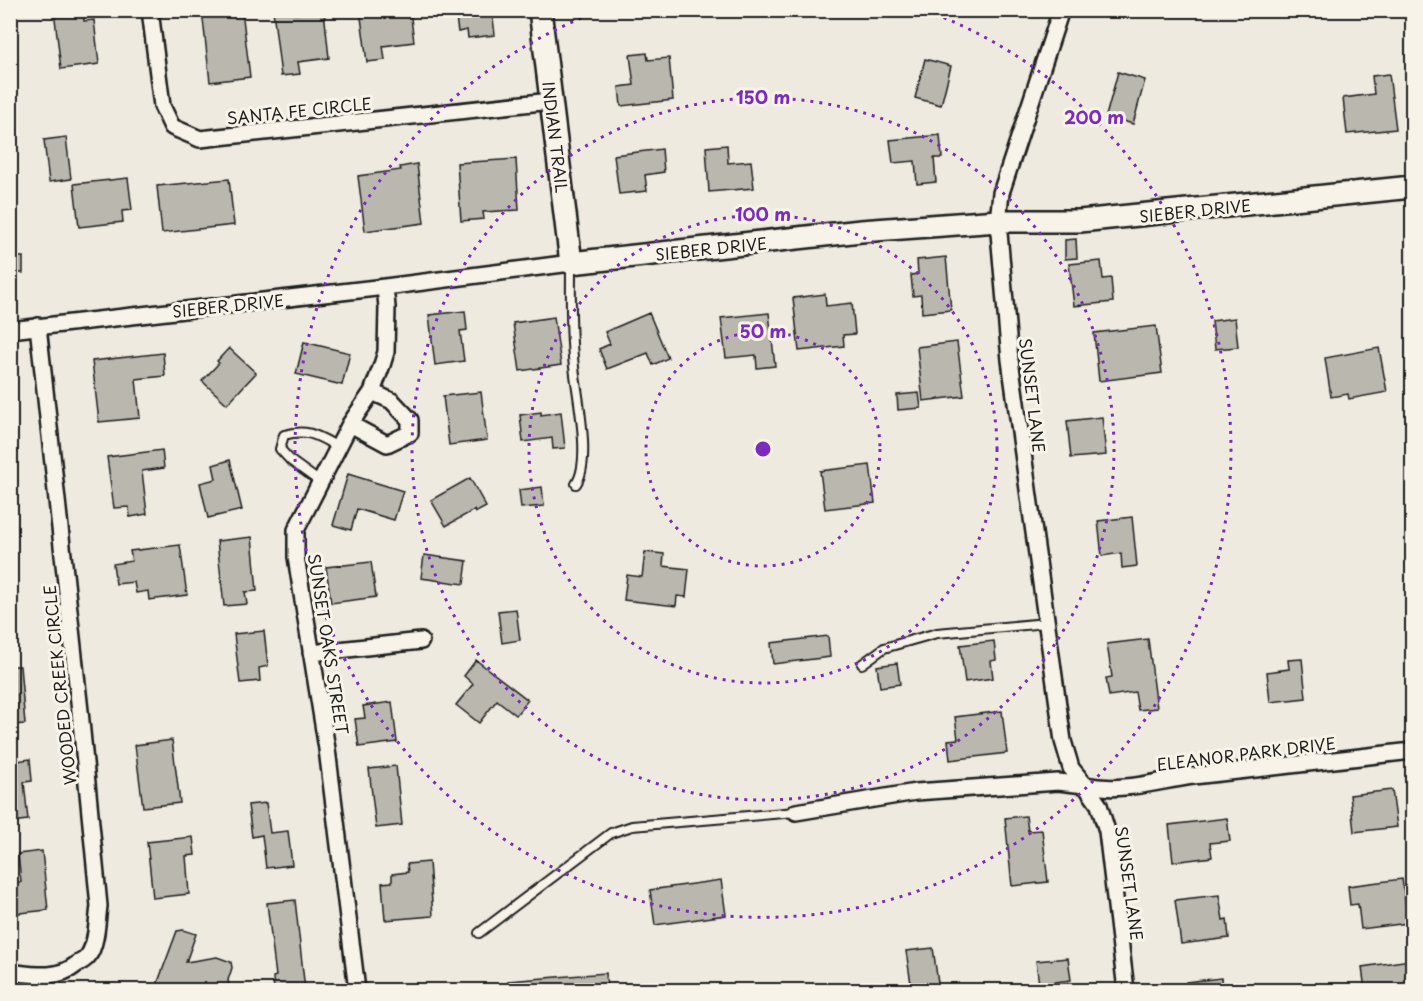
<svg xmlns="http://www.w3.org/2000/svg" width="1423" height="1001" viewBox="0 0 1423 1001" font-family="'Playpen Sans',sans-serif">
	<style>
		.building { fill: #bab7af; stroke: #1c1c1c; stroke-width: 1.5 }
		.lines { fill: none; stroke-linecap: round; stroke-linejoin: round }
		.lane-casing { stroke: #1c1c1c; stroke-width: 12 }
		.street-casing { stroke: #1c1c1c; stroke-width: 20 }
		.secondary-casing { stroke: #1c1c1c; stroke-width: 26 }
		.lane { stroke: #f7f3e8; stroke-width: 8 }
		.street { stroke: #f7f3e8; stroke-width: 15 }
		.secondary { stroke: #f7f3e8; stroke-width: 21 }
		.ring { fill: none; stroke: #7b2cbf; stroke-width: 3; stroke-dasharray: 3 6 }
		.labels { text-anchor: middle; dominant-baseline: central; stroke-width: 6; stroke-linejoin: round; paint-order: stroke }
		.street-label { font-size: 16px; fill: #1c1c1c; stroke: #f7f3e8 }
		.centre { fill: #7b2cbf; stroke: #f7f3e8; stroke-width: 3 }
		.ring-label { font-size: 18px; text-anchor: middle; font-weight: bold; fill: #7b2cbf; stroke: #f7f3e8; stroke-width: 6; stroke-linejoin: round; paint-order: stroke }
	</style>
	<rect width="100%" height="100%" fill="#eeeae0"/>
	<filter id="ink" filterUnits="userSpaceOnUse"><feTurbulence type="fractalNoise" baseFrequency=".0167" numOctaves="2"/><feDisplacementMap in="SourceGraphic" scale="12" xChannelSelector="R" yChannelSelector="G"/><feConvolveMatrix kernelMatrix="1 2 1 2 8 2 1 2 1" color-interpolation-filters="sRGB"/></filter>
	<g filter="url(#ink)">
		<!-- building -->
		<path class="building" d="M54,10H83L84,21L94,20L99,64L61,69Z
			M202,10H242L250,77L210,82Z
			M273,10H294L295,14L324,11L329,58L298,62L300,74L281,76Z
			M360,10H410L414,42L383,46L385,60L367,62Z
			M455,10H492L495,35L468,38L467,30L458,32Z
			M647,53L648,60L669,58L673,100L621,106L619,87L634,85L630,55Z
			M925,59L951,66L941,105L915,98Z
			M1118,72L1145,80L1133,124L1106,116Z
			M1389,74L1396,129L1347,134L1343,98L1374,94L1372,76Z
			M940,135L942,158H934L936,182L917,184L915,161L893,163L890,140Z
			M66,137L71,179L49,182L44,140Z
			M727,145L728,163L751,161L754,188L709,192L706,147Z
			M662,149L664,172L645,175L647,191L619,194L614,155Z
			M516,159L519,210L483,212L484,219L461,221L457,163Z
			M417,164L424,223L365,231L358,176L401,170L400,167Z
			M128,178L132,210L122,211L123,222L79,227L74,184Z
			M229,179L234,225L162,233L157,186Z
			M1076,239L1077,258L1065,259V240Z
			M10,257H23V273H10Z
			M946,257L951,310L922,313L921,295L913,296L911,275L918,274L917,260Z
			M1101,261L1103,279L1111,278L1113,302L1074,306L1069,264Z
			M825,294L826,306L852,303L855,334L843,335L844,346L799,351L793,298Z
			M465,311L467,330L460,331L464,361L435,365L429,315Z
			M649,313L668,358L653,365L648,353L607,369L599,349L610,344L605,332Z
			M769,313L775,366L757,368L756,355L726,358L721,318Z
			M554,317L561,365L520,371L513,323Z
			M1235,318L1238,347L1215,349L1212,321Z
			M1156,326L1162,373L1099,381L1094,333Z
			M304,342L350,353L342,385L296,374Z
			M957,342L964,396L923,401L917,347Z
			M229,348L256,373L227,404L202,381L219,363L217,361Z
			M1379,348L1387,392L1349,399L1348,394L1331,397L1325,358Z
			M163,353L165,376L136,379L140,418L99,422L92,361Z
			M481,392L487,440L449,445L443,396Z
			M919,393L921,408L898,410L897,395Z
			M541,412V415L561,412L565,448L553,449L552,438L523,442L520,415Z
			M1102,417L1106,455L1071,458L1067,421Z
			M162,450L164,468L142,471L147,514L130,517L129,507L114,508L107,457Z
			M230,460L242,510L208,518L200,483L216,479L213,465Z
			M870,465L875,503L825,509L820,471Z
			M348,474L403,491L394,520L357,509L351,530L333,525Z
			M470,478L486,507L475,513L474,510L446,526L431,500Z
			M542,487L544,506L521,508L519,490Z
			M1132,517L1137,566L1122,568L1121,553L1102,556L1098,521Z
			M252,537L257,591L245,592L247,604L224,606L217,541Z
			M180,545L187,595L149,600L148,591L136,593L134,582L116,584L113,564L132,561L130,551Z
			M645,552L664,554L663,566L689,569L686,597L677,596L676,606L624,600L627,575L642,577Z
			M424,555L467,561L464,584L421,578Z
			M371,562L376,597L331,603L326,567Z
			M516,609L520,640L502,643L498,611Z
			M264,631L268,666L259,668L260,681L240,683L234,634Z
			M828,636L830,657L773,664L771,643Z
			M1148,639L1157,708L1138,710L1135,692L1109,696L1106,678L1112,677L1107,644Z
			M994,641L996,660L991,661L993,678L965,682L960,645Z
			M1302,659L1306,698L1270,702L1267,672L1289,669L1288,660Z
			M476,660L528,700L516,715L497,700L479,723L456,705L473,684L464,676Z
			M897,663L900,684L880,687L877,666Z
			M10,666H20L25,724L10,725Z
			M392,702L397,742L359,747L355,719L365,718L363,706Z
			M1002,711L1007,753L950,760L948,740L958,739L955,717Z
			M172,740L180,803L143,807L135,745Z
			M30,759L32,781L24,782L28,820L10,822V762Z
			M396,766L402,825L376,828L369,769Z
			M1392,790L1397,827L1354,832L1350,795Z
			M266,803L270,833L288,831L292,865L266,868L262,835L252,837L248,805Z
			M1026,816L1028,831L1042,830L1048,882L1012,886L1005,818Z
			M1227,818L1230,841L1210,843L1212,857L1173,862L1169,825Z
			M193,837L195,855L186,856L189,894L153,898L147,842Z
			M42,851L48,910L10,914V883L21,882L18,854Z
			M429,862L433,916L385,920L382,883L392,882V874L408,872L407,864Z
			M1402,879L1408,923L1361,929L1358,904L1350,905L1348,886Z
			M721,880L726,915L655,925L650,890Z
			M1219,895L1223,920L1227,919L1229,938L1181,944L1175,900Z
			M295,900L305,990H274L273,977L276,976L267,903Z
			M183,930L196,934L186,962L217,957L231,962L232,968L228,980L230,990H155L177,931Z
			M933,948L939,990H912L906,951Z
			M1068,958L1071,980L1039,984L1036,961Z
			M1410,960L1413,990H1365L1362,967Z
			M606,973L607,990H508V981Z
			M1221,978L1222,990H1187L1186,982Z"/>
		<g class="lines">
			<defs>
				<path id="lane" d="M571,265C571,295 570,326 573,357C575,389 593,459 576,484
					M320,482L291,461L280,449L284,435C308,428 318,436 338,447
					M862,664L884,648L937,633L1046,623
					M479,933L611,833L632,826L796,812"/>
				<path id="street" d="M150,10L162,106L172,127L200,139L551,101
					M1061,10L1001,193L998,221L1010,360L1063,741L1071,768L1085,785C1122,793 1156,781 1193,776C1266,768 1340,759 1412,751
					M10,330L385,287L571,263
					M350,424L387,444L410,433V420L392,401L372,392
					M311,653L421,641
					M796,812L916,792L1058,782L1085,785L1099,805L1107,831L1126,990
					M10,972C34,975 58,980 77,964C81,962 86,959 88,956C97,944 97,920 99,906L80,711L38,326
					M357,990L327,749L296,557V530L350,424L372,392L382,365L386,352L387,307L385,287"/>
				<path id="secondary" d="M540,10L571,263L861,231L998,221H1080L1412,187"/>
			</defs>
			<!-- lane casing -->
			<use href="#lane" class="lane-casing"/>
			<!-- street casing -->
			<use href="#street" class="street-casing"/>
			<!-- secondary casing -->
			<use href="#secondary" class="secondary-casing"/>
			<!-- lane -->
			<use href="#lane" class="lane"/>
			<!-- street -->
			<use href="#street" class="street"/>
			<!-- secondary -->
			<use href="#secondary" class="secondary"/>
		</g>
	</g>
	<!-- distance rings -->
	<g class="ring">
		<circle cx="763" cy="449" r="117"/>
		<circle cx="763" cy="449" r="234"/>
		<circle cx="763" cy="449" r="351"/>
		<path d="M927 11A468 468 0 1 1 599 11"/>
	</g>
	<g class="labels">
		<!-- street labels -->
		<g class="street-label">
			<text transform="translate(299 110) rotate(-6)">SANTA FE CIRCLE</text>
			<text transform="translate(556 137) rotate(83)">INDIAN TRAIL</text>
			<text transform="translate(1195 210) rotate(-6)">SIEBER DRIVE</text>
			<text transform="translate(711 248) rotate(-6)">SIEBER DRIVE</text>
			<text transform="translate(228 305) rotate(-6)">SIEBER DRIVE</text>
			<text transform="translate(1033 395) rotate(83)">SUNSET LANE</text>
			<text transform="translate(329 644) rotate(81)">SUNSET OAKS STREET</text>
			<text transform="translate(59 685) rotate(-96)">WOODED CREEK CIRCLE</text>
			<text transform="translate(1246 753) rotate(-7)">ELEANOR PARK DRIVE</text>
			<text transform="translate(1130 883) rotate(82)">SUNSET LANE</text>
		</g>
	</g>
	<circle cx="763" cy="449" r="9" class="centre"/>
	<g class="ring-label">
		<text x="763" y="104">150 m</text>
		<text x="1094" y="124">200 m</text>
		<text x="763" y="221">100 m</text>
		<text x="763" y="338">50 m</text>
	</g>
	<!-- margin -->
	<rect width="1423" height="1001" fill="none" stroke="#f7f3e8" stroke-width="36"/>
	<rect x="18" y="18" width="1387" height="965" fill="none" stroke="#1c1c1c" stroke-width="2" filter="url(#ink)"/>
</svg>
